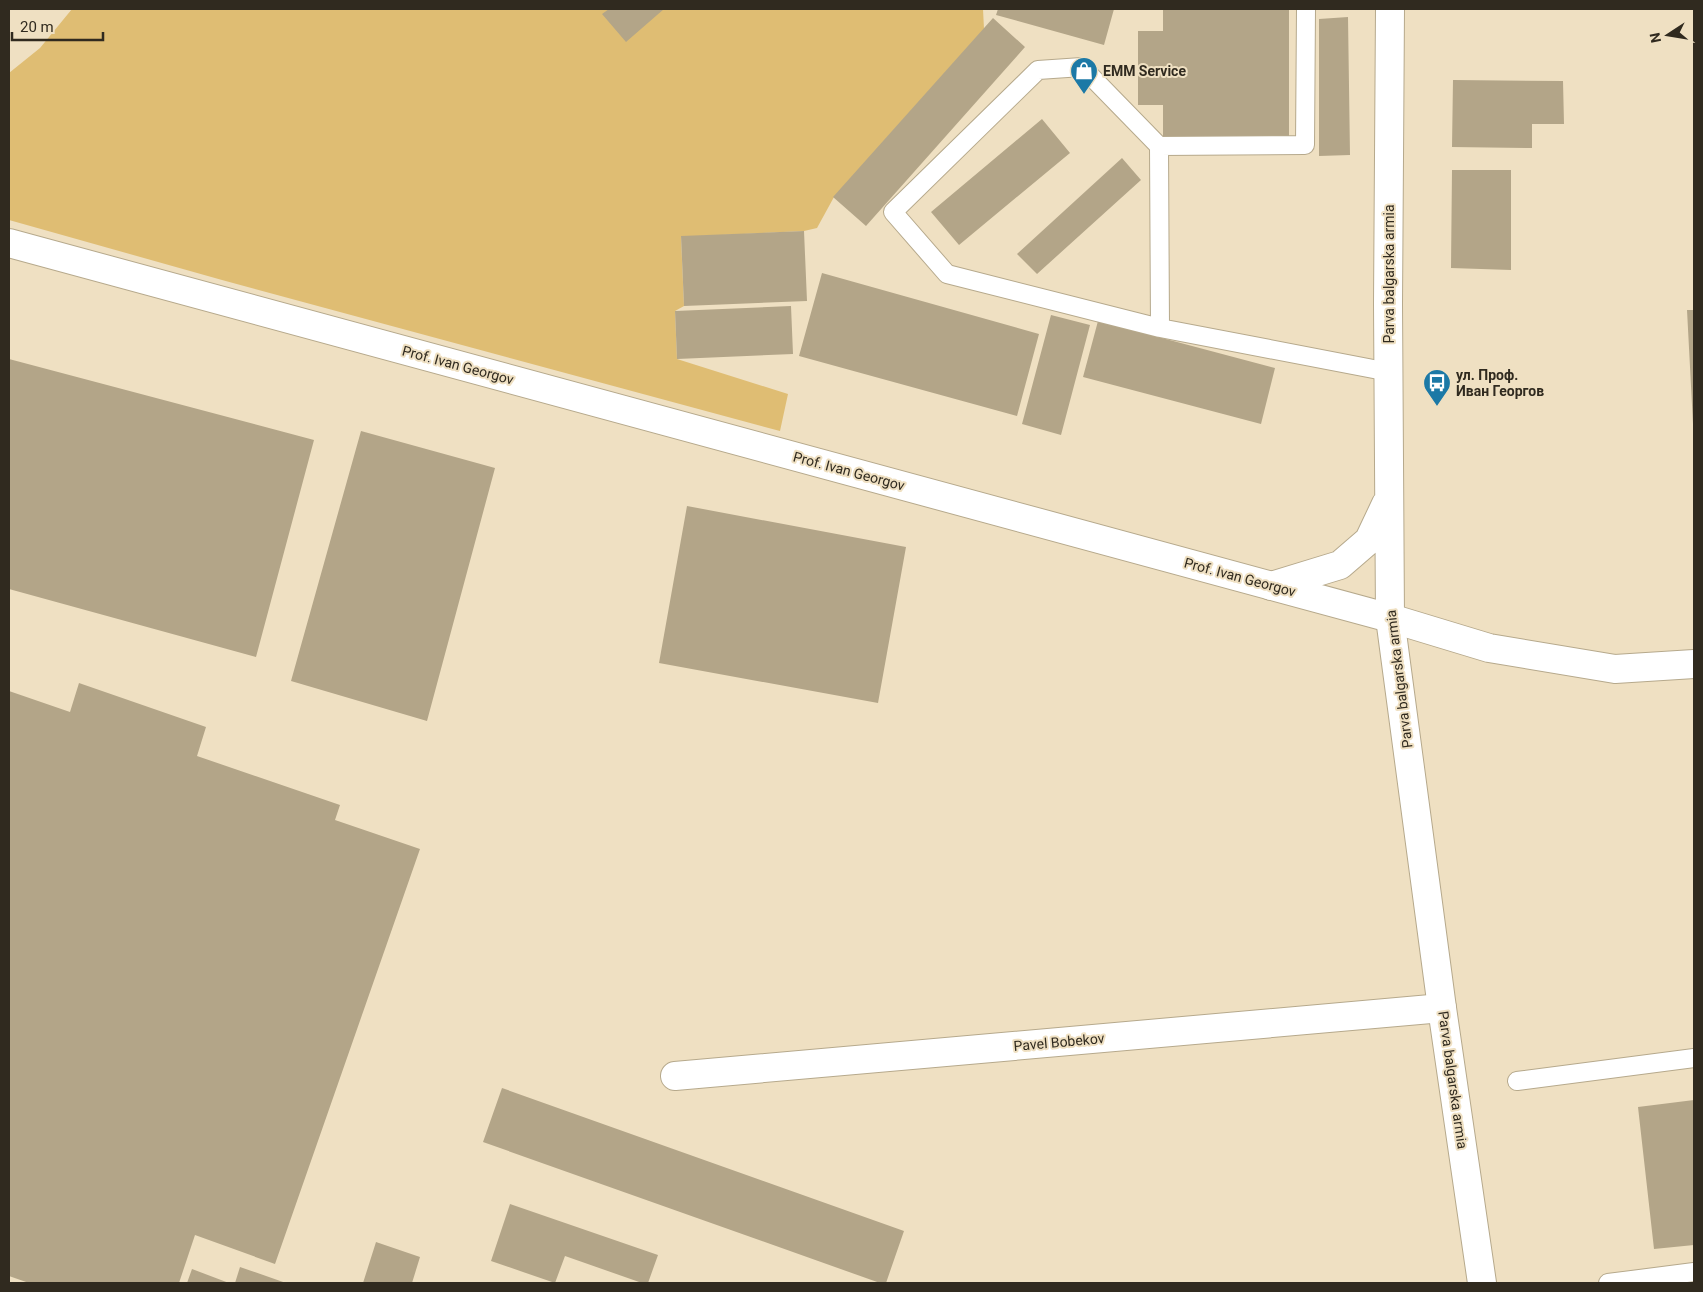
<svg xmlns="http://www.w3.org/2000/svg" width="1703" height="1292" viewBox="0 0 1703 1292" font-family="Roboto,sans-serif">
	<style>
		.green { fill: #dfbd73 }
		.building { fill: #b3a588 }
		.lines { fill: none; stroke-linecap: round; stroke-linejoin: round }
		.lane-casing { stroke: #b6a98c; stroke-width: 20 }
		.street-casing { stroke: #b6a98c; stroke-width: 30 }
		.secondary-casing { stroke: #b6a98c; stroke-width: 30 }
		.lane { stroke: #fff; stroke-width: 18 }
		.street { stroke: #fff; stroke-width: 28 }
		.secondary { stroke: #fff; stroke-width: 28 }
		.labels { text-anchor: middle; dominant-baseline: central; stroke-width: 4; stroke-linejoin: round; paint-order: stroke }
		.poi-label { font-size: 14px; font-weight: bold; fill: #302a1f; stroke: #efe0c2; text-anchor: start }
		.street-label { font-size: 14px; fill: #302a1f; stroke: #efe0c2 }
	</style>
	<rect width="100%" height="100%" fill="#efe0c2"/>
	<!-- green -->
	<path class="green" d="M72,9H983L984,29L834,197L817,228L804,231L681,237L684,306L675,311L677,359L788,394L780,431L222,280L9,220V73L40,48Z"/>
	<!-- building -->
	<path class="building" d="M609,9H664L626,42L602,14Z
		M998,9H1114L1104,45L996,15Z
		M1163,9H1289V137L1163,136V105H1138V31H1163Z
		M1348,17L1350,155L1319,156V19Z
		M993,18L1025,47L866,226L833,197Z
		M1453,80L1563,81L1564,124H1532V148L1452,147Z
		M1042,119L1070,153L959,245L931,212Z
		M1122,158L1141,180L1037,274L1017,254Z
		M1452,170H1511V270L1451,268Z
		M804,231L807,301L684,306L681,236Z
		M822,273L1039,334L1017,416L799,356Z
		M791,306L793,354L677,359L675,311Z
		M1687,310H1694V424H1693Z
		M1051,315L1090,325L1061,435L1022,424Z
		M1098,321L1275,368L1261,424L1083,377Z
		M9,359L314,440L256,657L9,589Z
		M361,431L495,468L427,721L291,681Z
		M687,506L906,547L878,703L659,663Z
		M79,683L206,727L197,756L340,805L335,820L420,849L275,1264L195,1235L179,1283H29L9,1276V691L70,712Z
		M502,1088L904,1231L886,1283H880L483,1142Z
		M1694,1100V1245L1654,1249L1638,1107Z
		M510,1204L658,1255L648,1283H642L565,1256L555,1283L491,1261Z
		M376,1242L420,1257L412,1283H363Z
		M240,1267L286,1283H235Z
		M192,1269L229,1283H187Z"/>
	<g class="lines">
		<defs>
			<path id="lane" d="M1306,9L1305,145L1159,146L1082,67L1038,70L893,212L947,274L1160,328L1389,372
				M1159,146L1160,328
				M1517,1081L1694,1058
				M1608,1283L1694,1272"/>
			<path id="street" d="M9,243L1390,618L1489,648L1615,669L1694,664
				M675,1076L1442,1008"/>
			<path id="secondary" d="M1390,9L1388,304L1390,618L1442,1008L1482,1283
				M1271,586L1340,565L1369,540L1386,504"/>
		</defs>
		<!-- lane casing -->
		<use href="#lane" class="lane-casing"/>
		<!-- street casing -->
		<use href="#street" class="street-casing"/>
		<!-- secondary casing -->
		<use href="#secondary" class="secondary-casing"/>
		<!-- lane -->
		<use href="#lane" class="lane"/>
		<!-- street -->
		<use href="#street" class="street"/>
		<!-- secondary -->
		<use href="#secondary" class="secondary"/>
	</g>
	<!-- icons -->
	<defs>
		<symbol id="shop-pin" viewBox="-11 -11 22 30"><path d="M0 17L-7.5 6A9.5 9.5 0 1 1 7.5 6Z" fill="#1c79a6" stroke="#efe0c2"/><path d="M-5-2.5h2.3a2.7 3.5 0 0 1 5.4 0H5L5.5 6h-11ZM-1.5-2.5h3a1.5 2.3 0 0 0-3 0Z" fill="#fff"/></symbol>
		<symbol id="bus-pin" viewBox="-11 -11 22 30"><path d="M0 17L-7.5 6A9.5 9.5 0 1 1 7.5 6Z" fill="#1c79a6" stroke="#efe0c2"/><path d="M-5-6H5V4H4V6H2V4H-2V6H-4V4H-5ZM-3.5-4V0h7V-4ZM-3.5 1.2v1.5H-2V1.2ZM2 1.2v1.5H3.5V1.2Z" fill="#fff"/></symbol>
	</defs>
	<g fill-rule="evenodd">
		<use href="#shop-pin" x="1068" y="55" width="32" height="43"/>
		<use href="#bus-pin" x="1421" y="367" width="32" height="43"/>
	</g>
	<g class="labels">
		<!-- poi labels -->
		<g class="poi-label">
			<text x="1103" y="71">EMM Service</text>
			<text x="1456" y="375">ул. Проф.<tspan x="1456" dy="16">Иван Георгов</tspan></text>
		</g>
		<!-- street labels -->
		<g class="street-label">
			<text transform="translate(1389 274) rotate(-90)">Parva balgarska armia</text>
			<text transform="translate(458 365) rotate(15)">Prof. Ivan Georgov</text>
			<text transform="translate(849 471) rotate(15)">Prof. Ivan Georgov</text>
			<text transform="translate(1240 577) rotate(15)">Prof. Ivan Georgov</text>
			<text transform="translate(1399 679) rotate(-97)">Parva balgarska armia</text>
			<text transform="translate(1059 1042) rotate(-5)">Pavel Bobekov</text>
			<text transform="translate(1453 1080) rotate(82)">Parva balgarska armia</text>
		</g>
	</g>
	<!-- border -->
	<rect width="1703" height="1292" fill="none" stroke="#302a1f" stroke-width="20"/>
	<!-- north arrow -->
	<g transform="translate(1668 35) rotate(258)" stroke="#efe0c2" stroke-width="4" paint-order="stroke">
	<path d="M0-4L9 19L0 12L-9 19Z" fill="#302a1f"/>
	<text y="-8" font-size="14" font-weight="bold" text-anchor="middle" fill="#302a1f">N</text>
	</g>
	<!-- scale -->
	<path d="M12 32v8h91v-8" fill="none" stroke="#302a1f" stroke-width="2.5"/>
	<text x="20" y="32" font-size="15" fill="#302a1f" stroke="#efe0c2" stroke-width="4" paint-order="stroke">20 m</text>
</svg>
